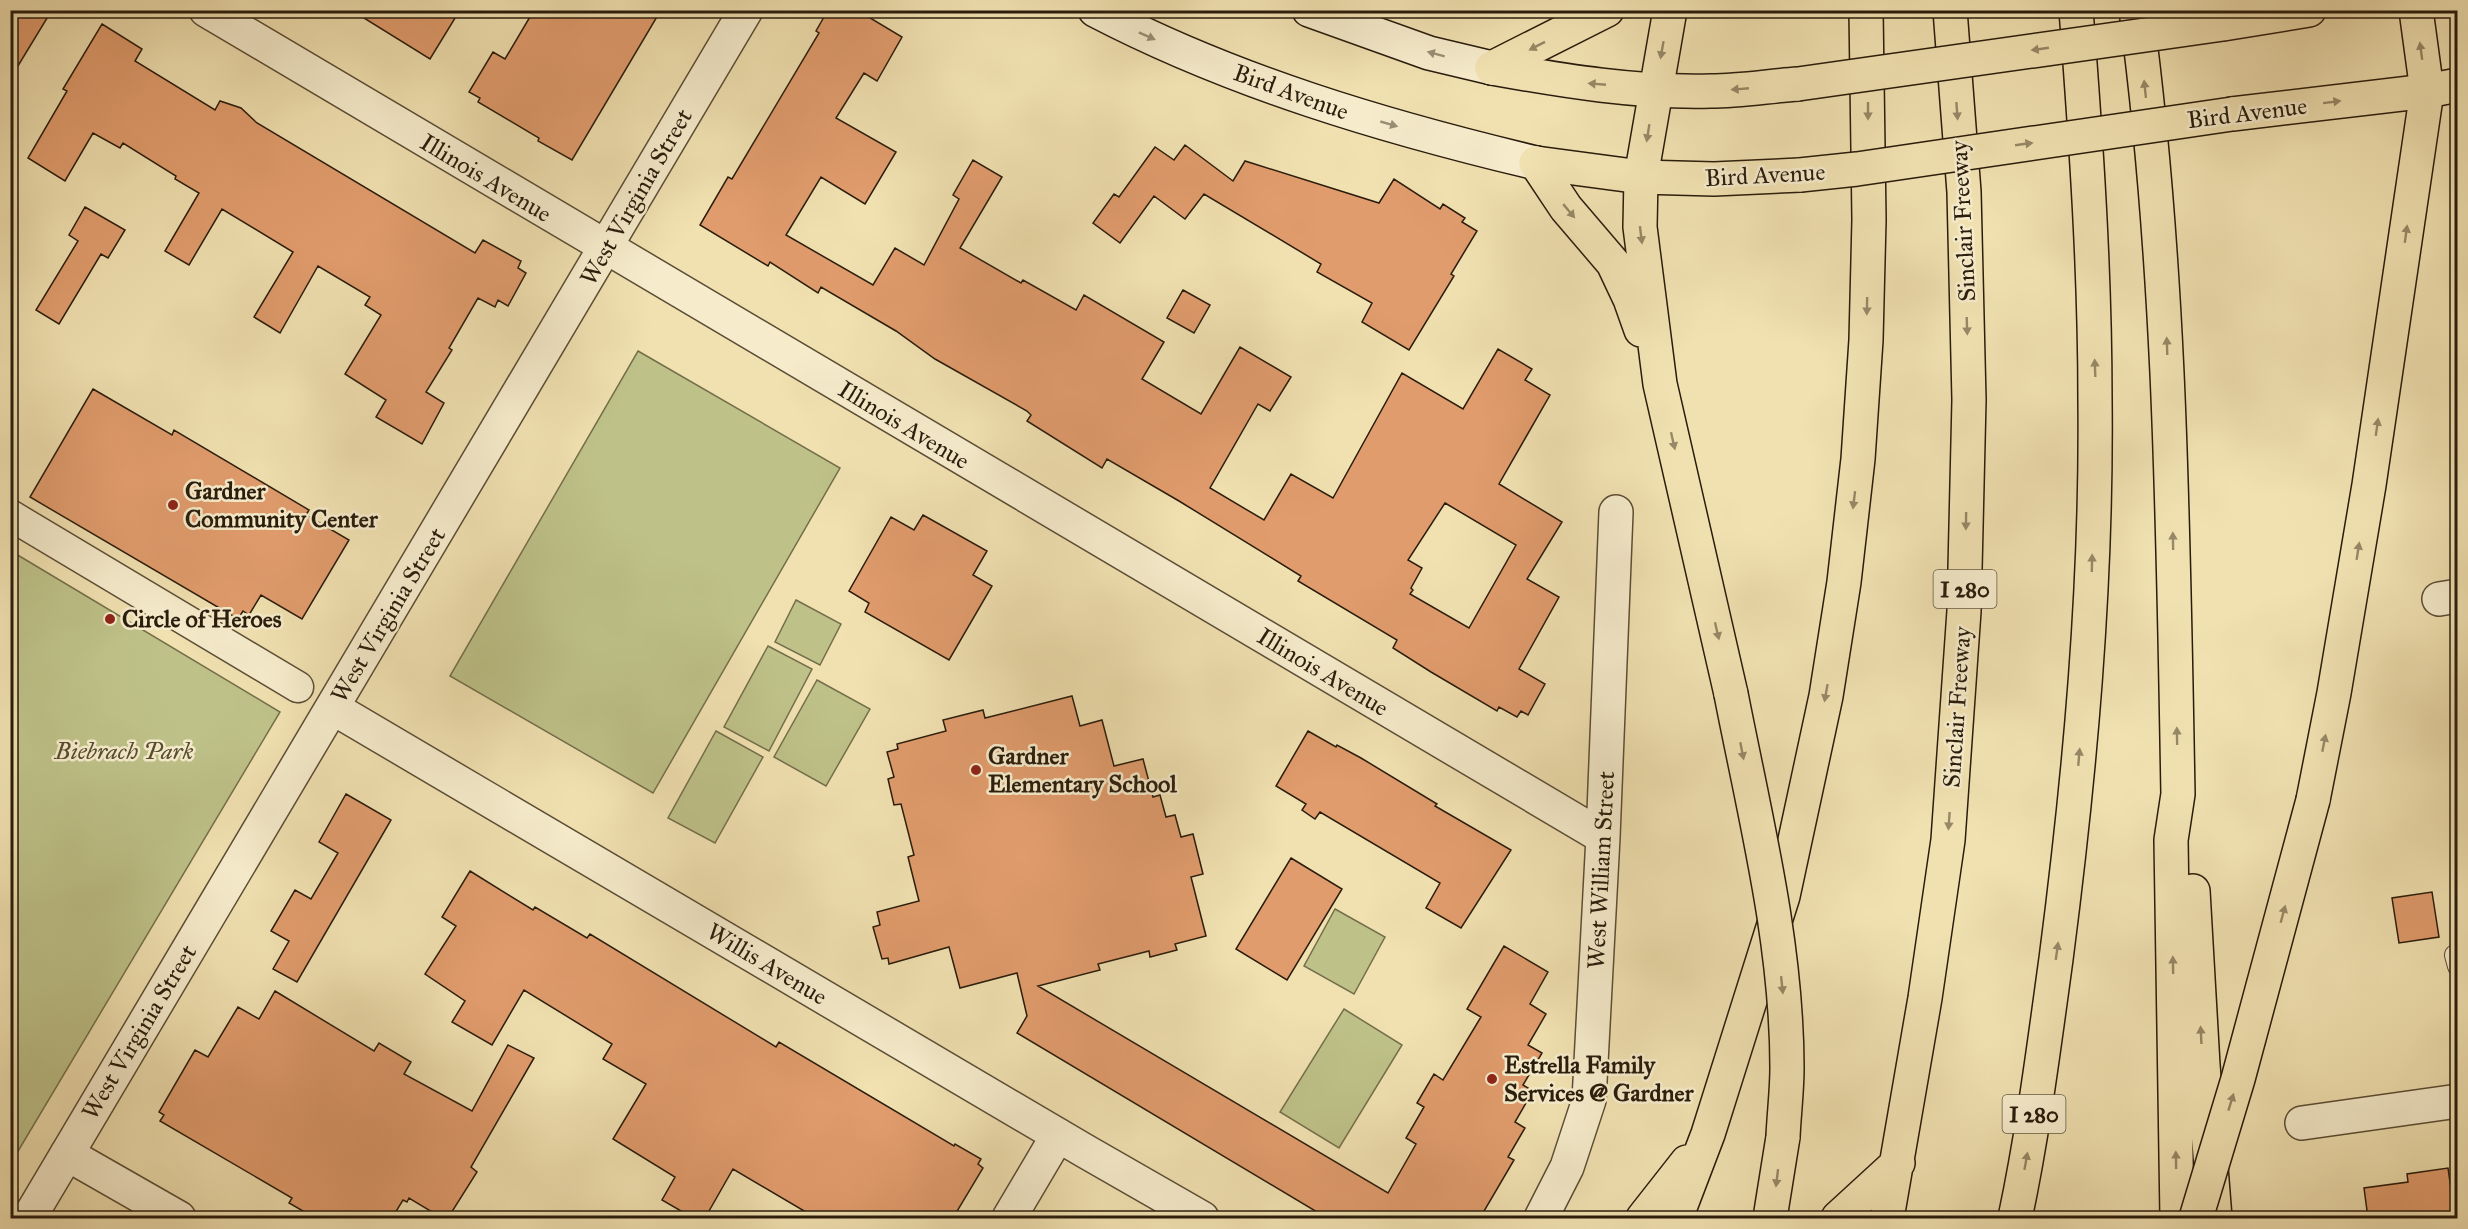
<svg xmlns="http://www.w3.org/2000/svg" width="2468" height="1229" viewBox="0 0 2468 1229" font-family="'IM FELL Great Primer',serif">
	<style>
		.green { fill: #bec289; stroke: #746f4a; stroke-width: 1.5 }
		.building { fill: #e19c6d; stroke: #291c0c; stroke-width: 1.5; fill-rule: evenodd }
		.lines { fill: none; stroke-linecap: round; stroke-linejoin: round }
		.service-casing { stroke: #5b4d35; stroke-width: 22 }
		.pedestrian-casing { stroke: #5b4d35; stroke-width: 33 }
		.minor-casing { stroke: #5b4d35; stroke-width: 36 }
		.tertiary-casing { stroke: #5b4d35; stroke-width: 36 }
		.secondary-casing { stroke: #291c0c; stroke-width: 36 }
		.primary-casing { stroke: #291c0c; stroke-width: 36 }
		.motorway-casing { stroke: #291c0c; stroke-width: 36 }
		.service { stroke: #f6eccc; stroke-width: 20 }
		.pedestrian { stroke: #f6eccc; stroke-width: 30 }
		.minor { stroke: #f6eccc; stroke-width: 33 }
		.tertiary { stroke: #f6eccc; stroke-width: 33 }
		.secondary { stroke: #f6eccc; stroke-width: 33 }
		.primary { stroke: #f1e1b1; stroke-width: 33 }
		.motorway { stroke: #f1e1b1; stroke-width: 33 }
		.primary-bridge-casing { stroke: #291c0c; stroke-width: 36; stroke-linecap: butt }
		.motorway-bridge-casing { stroke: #291c0c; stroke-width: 36; stroke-linecap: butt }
		.primary-bridge { stroke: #f1e1b1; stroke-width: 33 }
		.motorway-bridge { stroke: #f1e1b1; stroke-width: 33 }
		.oneway { fill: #9a8e76 }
		.oneway2 { fill: #978867 }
		.poi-dot { fill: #8f2418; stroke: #f6eccc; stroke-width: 2 }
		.labels { text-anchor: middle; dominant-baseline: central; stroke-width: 5; stroke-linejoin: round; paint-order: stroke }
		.shield { fill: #f6eccc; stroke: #665a46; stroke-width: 1.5 }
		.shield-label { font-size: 22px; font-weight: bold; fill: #291c0c }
		.street-label { font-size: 24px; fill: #291c0c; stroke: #f6eccc }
		.poi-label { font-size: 24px; font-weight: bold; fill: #291c0c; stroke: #f6eccc; text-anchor: start }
		.park-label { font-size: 24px; font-style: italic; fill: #564e32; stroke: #f6eccc }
	</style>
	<rect width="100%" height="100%" fill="#f1e1b1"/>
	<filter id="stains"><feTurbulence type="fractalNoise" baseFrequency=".00333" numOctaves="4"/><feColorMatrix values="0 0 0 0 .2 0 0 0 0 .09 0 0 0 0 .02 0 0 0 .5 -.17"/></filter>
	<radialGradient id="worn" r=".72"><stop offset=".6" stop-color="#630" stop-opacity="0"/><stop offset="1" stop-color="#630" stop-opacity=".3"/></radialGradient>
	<!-- green -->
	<path class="green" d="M638,351L840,468L653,793L450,676Z
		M11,551L280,712L11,1163Z
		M796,600L841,624L820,665L775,642Z
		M768,646L812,669L769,751L724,727Z
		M817,680L870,709L826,786L774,757Z
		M716,731L763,757L715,843L668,818Z
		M1335,909L1385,937L1354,994L1304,966Z
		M1344,1009L1402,1045L1339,1148L1280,1112Z"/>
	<!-- building -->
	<path class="building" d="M10,10H52L10,79Z
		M351,10H460L430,59Z
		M534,10H661L572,160L538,141L539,138L478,102L480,98L469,92L493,52L505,59Z
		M828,10H857L902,37L877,81L864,73L836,118L896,152L865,204L821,177L786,235L873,285L895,248L924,265L959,199L953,195L973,160L1002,177L960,248L1021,283L1023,280L1076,310L1084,295L1164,342L1142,379L1201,414L1240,347L1291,377L1270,411L1258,404L1210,488L1264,520L1291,474L1333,498L1402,373L1463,409L1498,349L1532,369L1525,380L1550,395L1499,484L1562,522L1527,579L1559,597L1519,669L1545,684L1528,715L1521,711L1517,717L1499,707L1497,711L1431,672L1393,648L1397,640L1298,581L1301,576L1179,501L1107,459L1102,468L1027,421L1031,415L1027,411L935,359L896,331L821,287L818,293L770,262L768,266L700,225L728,177L732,179L819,33L816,31ZM1445,503L1516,545L1469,628L1410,594L1413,590L1411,588L1422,568L1408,560Z
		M102,24L142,49L135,61L215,110L220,101L241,108L257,123L475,253L483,240L521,261L518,268L526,273L508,306L498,300L495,307L478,298L449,348L452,350L426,392L444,403L422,444L376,417L386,400L345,374L381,315L365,305L370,297L318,266L280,333L254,317L293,252L222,209L189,265L165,251L199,193L175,179L176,176L123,143L120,148L93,133L65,181L28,158L67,91L63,89Z
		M1185,145L1233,181L1245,161L1379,203L1394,179L1440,209L1443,204L1465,218L1462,222L1477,231L1451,274L1454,276L1409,350L1362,322L1372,303L1317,272L1321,264L1204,194L1185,219L1154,196L1120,243L1093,223L1114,194L1119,197L1155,147L1174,160Z
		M85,207L125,230L108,258L101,254L59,324L36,310L78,241L69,235Z
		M1183,290L1210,305L1194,333L1167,318Z
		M93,389L172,435L174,430L309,510L306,515L349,540L302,619L261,595L249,615L243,611L238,619L30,497Z
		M923,515L987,551L973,575L992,586L949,660L865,612L869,603L849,591L891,517L914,530Z
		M1072,696L1080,726L1102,720L1114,766L1143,759L1153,797L1160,795L1166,817L1175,815L1181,837L1193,834L1203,874L1191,877L1206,936L1175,944L1177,950L1150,957L1149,951L1098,964L1100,970L1038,986L1388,1193L1416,1144L1406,1138L1424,1107L1417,1103L1434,1074L1443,1080L1481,1017L1467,1009L1504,946L1548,972L1530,1004L1546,1014L1528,1045L1542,1053L1523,1085L1533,1091L1515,1122L1525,1128L1508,1157L1514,1160L1480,1218H1327L1017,1033L1027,1016L1017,973L960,988L949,947L889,964L888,958L882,959L873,927L880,925L877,912L919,901L908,857L914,855L901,804L894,805L888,779L894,777L887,752L898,749L897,744L946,731L943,720L983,710L985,718Z
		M1308,731L1336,747L1337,745L1361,758L1437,804L1435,806L1511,850L1461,928L1426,908L1440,883L1320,812L1315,819L1302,810L1306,804L1276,786Z
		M346,794L391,820L297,982L273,969L289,941L271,931L295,890L311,899L338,853L319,842Z
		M1291,858L1342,889L1287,980L1236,949Z
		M470,871L533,910L535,907L587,938L590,934L776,1047L779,1042L954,1146L955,1144L981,1159L978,1164L983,1168L953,1218H816L733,1169L705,1218H693L662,1200L675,1177L613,1139L646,1084L603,1059L612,1044L524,990L492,1045L452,1022L465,1001L425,974L456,926L442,917Z
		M2432,892L2439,937L2399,943L2392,898Z
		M275,991L374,1051L379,1043L411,1062L404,1074L472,1111L508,1045L534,1058L471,1167L477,1172L448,1218H442L409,1198L407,1202L403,1200L392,1218H315L289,1203L292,1198L160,1121L164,1115L159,1112L195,1050L208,1057L238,1007L259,1019Z
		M2448,1168L2455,1218H2368L2364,1188L2408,1182L2407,1174Z"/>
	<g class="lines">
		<defs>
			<path id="service" d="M2455,955L2458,966"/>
			<path id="pedestrian" d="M10,515L298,687"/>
			<path id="minor" d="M206,10L1603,837
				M2439,599L2458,596
				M333,708L1085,1151L1202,1218
				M2302,1123L2458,1101
				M67,1154L179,1218
				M1009,1218L1058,1135
				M1541,1218L1567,1167L1589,1100L1603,837L1616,512"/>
			<path id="tertiary" d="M29,1218L746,10"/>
			<path id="secondary" d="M1095,10C1233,82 1385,127 1536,163
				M1309,10L1429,53L1492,68"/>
			<path id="primary" d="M2223,24L2309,10
				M1492,68C1564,81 1638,93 1711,91C1740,91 1769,86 1798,84
				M2232,114L2427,91L2458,85
				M1536,163L1641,177L1714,179L1800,175"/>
			<path id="motorway" d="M1670,10L1641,177L1640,227L1660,384L1731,694
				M2136,10C2171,271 2173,532 2178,794L2171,840L2177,1218
				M1492,68L1607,10
				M1536,163L1566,208L1613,263L1630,299L1641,330
				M2313,800L2334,693L2369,485L2427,91L2416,10
				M2193,891L2203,1065L2215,1218
				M1643,1218L1687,1162
				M1676,1218L1708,1134L1783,896L1826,696L1844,582L1858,459L1866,340L1869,220L1866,10
				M1770,1218L1783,1137
				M1838,1218L1898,1163
				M1887,1218L1925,998L1948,840L1964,611L1969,400L1964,192L1950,10
				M2015,1218C2033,1133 2044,1046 2056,959C2080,774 2097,587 2095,400C2095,270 2086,140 2076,10"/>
		</defs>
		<!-- service casing -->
		<use href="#service" class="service-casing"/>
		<!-- pedestrian casing -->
		<use href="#pedestrian" class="pedestrian-casing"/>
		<!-- minor casing -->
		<use href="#minor" class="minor-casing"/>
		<!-- tertiary casing -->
		<use href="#tertiary" class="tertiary-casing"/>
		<!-- secondary casing -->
		<use href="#secondary" class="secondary-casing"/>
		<!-- primary casing -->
		<use href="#primary" class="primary-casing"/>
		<!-- motorway casing -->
		<use href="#motorway" class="motorway-casing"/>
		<!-- service -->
		<use href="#service" class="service"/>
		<!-- pedestrian -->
		<use href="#pedestrian" class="pedestrian"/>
		<!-- minor -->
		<use href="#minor" class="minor"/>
		<!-- tertiary -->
		<use href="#tertiary" class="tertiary"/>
		<!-- secondary -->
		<use href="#secondary" class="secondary"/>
		<!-- primary -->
		<use href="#primary" class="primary"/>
		<!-- motorway -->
		<use href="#motorway" class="motorway"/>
		<defs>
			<path id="primary-bridge" d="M1798,84L2223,24
				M1800,175L1857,169L2232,114"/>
			<path id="motorway-bridge" d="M1731,694C1755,817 1787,942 1787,1068C1787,1091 1784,1114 1783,1137
				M2196,1218L2238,1079L2313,800"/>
		</defs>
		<!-- primary-bridge casing -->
		<use href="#primary-bridge" class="primary-bridge-casing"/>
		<!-- motorway-bridge casing -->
		<use href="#motorway-bridge" class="motorway-bridge-casing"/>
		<!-- primary-bridge -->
		<use href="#primary-bridge" class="primary-bridge"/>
		<!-- motorway-bridge -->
		<use href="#motorway-bridge" class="motorway-bridge"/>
	</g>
	<!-- one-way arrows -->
	<defs><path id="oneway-solid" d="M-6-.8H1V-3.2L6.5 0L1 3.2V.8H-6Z" transform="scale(1.5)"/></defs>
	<g class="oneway">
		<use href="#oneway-solid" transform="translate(1147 36) rotate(24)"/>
		<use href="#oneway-solid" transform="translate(1436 54) rotate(-165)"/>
		<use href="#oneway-solid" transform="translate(1389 124) rotate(16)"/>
	</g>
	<g class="oneway2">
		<use href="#oneway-solid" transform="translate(1537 46) rotate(153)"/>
		<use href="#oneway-solid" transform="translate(2040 49) rotate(172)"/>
		<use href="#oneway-solid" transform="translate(1662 50) rotate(100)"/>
		<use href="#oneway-solid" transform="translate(2421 51) rotate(-98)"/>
		<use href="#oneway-solid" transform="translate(1597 84) rotate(-175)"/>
		<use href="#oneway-solid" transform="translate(1740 89) rotate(175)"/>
		<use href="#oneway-solid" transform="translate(2145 89) rotate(-96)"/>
		<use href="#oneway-solid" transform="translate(2332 102) rotate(-7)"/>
		<use href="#oneway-solid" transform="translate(1868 111) rotate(90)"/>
		<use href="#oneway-solid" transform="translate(1957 111) rotate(86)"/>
		<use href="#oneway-solid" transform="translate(1648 133) rotate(99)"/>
		<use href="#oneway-solid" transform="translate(2024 144) rotate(-8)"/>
		<use href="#oneway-solid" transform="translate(1569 211) rotate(50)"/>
		<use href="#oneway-solid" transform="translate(2406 234) rotate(-82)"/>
		<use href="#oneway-solid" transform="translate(1641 235) rotate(83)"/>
		<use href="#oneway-solid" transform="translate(1867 306) rotate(91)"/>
		<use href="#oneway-solid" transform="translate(1967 326) rotate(88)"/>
		<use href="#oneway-solid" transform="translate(2167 346) rotate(-92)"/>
		<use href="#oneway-solid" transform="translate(2095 368) rotate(-92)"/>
		<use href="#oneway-solid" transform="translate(2377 427) rotate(-82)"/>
		<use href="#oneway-solid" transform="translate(1673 441) rotate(77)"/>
		<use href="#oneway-solid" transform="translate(1854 500) rotate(97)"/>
		<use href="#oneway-solid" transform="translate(1966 521) rotate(91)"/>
		<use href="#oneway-solid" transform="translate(2173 541) rotate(-91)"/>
		<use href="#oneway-solid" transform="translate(2358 551) rotate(-81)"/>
		<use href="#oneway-solid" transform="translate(2092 563) rotate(-89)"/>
		<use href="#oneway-solid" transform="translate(1717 631) rotate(77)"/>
		<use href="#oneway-solid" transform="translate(1826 693) rotate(100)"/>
		<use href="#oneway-solid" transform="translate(2177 736) rotate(-91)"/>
		<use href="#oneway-solid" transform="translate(2324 743) rotate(-79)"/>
		<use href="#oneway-solid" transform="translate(1742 751) rotate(79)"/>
		<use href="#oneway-solid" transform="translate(2079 757) rotate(-85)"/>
		<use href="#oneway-solid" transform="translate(1949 821) rotate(94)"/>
		<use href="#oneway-solid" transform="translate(2283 914) rotate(-75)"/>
		<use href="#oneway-solid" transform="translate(2057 951) rotate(-82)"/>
		<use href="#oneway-solid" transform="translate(2173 965) rotate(-91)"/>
		<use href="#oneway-solid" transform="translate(1782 985) rotate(84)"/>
		<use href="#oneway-solid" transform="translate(2201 1035) rotate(-93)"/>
		<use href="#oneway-solid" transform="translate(2231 1102) rotate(-73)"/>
		<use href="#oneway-solid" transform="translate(2176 1160) rotate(-91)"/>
		<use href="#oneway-solid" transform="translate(2026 1161) rotate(-80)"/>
		<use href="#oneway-solid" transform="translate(1777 1178) rotate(97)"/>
	</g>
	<!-- markers -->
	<g class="poi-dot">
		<circle cx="173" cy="505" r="6"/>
		<circle cx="110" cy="619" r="6"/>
		<circle cx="976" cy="770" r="6"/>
		<circle cx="1492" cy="1079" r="6"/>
	</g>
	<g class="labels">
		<!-- shield labels -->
		<g class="shield">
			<rect x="1933.5" y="570" width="63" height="38" rx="4.5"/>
			<rect x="2002.5" y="1095" width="63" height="38" rx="4.5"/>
		</g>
		<g class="shield-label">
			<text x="1965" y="589">I 280</text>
			<text x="2034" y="1114">I 280</text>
		</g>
		<!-- street labels -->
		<g class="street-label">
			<text transform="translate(1291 92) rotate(20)">Bird Avenue</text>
			<text transform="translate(2247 113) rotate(-7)">Bird Avenue</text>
			<text transform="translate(1765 175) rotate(-3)">Bird Avenue</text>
			<text transform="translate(486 178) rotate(31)">Illinois Avenue</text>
			<text transform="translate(636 197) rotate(-60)">West Virginia Street</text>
			<text transform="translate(1963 221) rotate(-93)">Sinclair Freeway</text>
			<text transform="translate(904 425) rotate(31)">Illinois Avenue</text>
			<text transform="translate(388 615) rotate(-59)">West Virginia Street</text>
			<text transform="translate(1323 672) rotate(31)">Illinois Avenue</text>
			<text transform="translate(1957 707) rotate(-86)">Sinclair Freeway</text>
			<text transform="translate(1601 870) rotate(-87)">West William Street</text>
			<text transform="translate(767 964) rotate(31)">Willis Avenue</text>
			<text transform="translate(139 1032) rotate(-59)">West Virginia Street</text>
		</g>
		<!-- poi labels -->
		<g class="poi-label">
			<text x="185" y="491">Gardner<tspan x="185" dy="28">Community Center</tspan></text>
			<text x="122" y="619">Circle of Heroes</text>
			<text x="988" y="756">Gardner<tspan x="988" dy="28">Elementary School</tspan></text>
			<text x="1504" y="1065">Estrella Family<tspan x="1504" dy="28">Services @ Gardner</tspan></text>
		</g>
		<!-- park labels -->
		<g class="park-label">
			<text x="124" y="751">Biebrach Park</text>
		</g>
	</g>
	<!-- margin -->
	<rect width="2468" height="1229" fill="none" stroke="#f1e1b1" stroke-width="36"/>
	<rect x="12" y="12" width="2444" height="1205" fill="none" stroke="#291c0c" stroke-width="3"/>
	<rect x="18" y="18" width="2432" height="1193" fill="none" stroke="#291c0c" stroke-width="1.5"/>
	<rect width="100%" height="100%" filter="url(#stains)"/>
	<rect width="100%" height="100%" fill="url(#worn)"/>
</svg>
